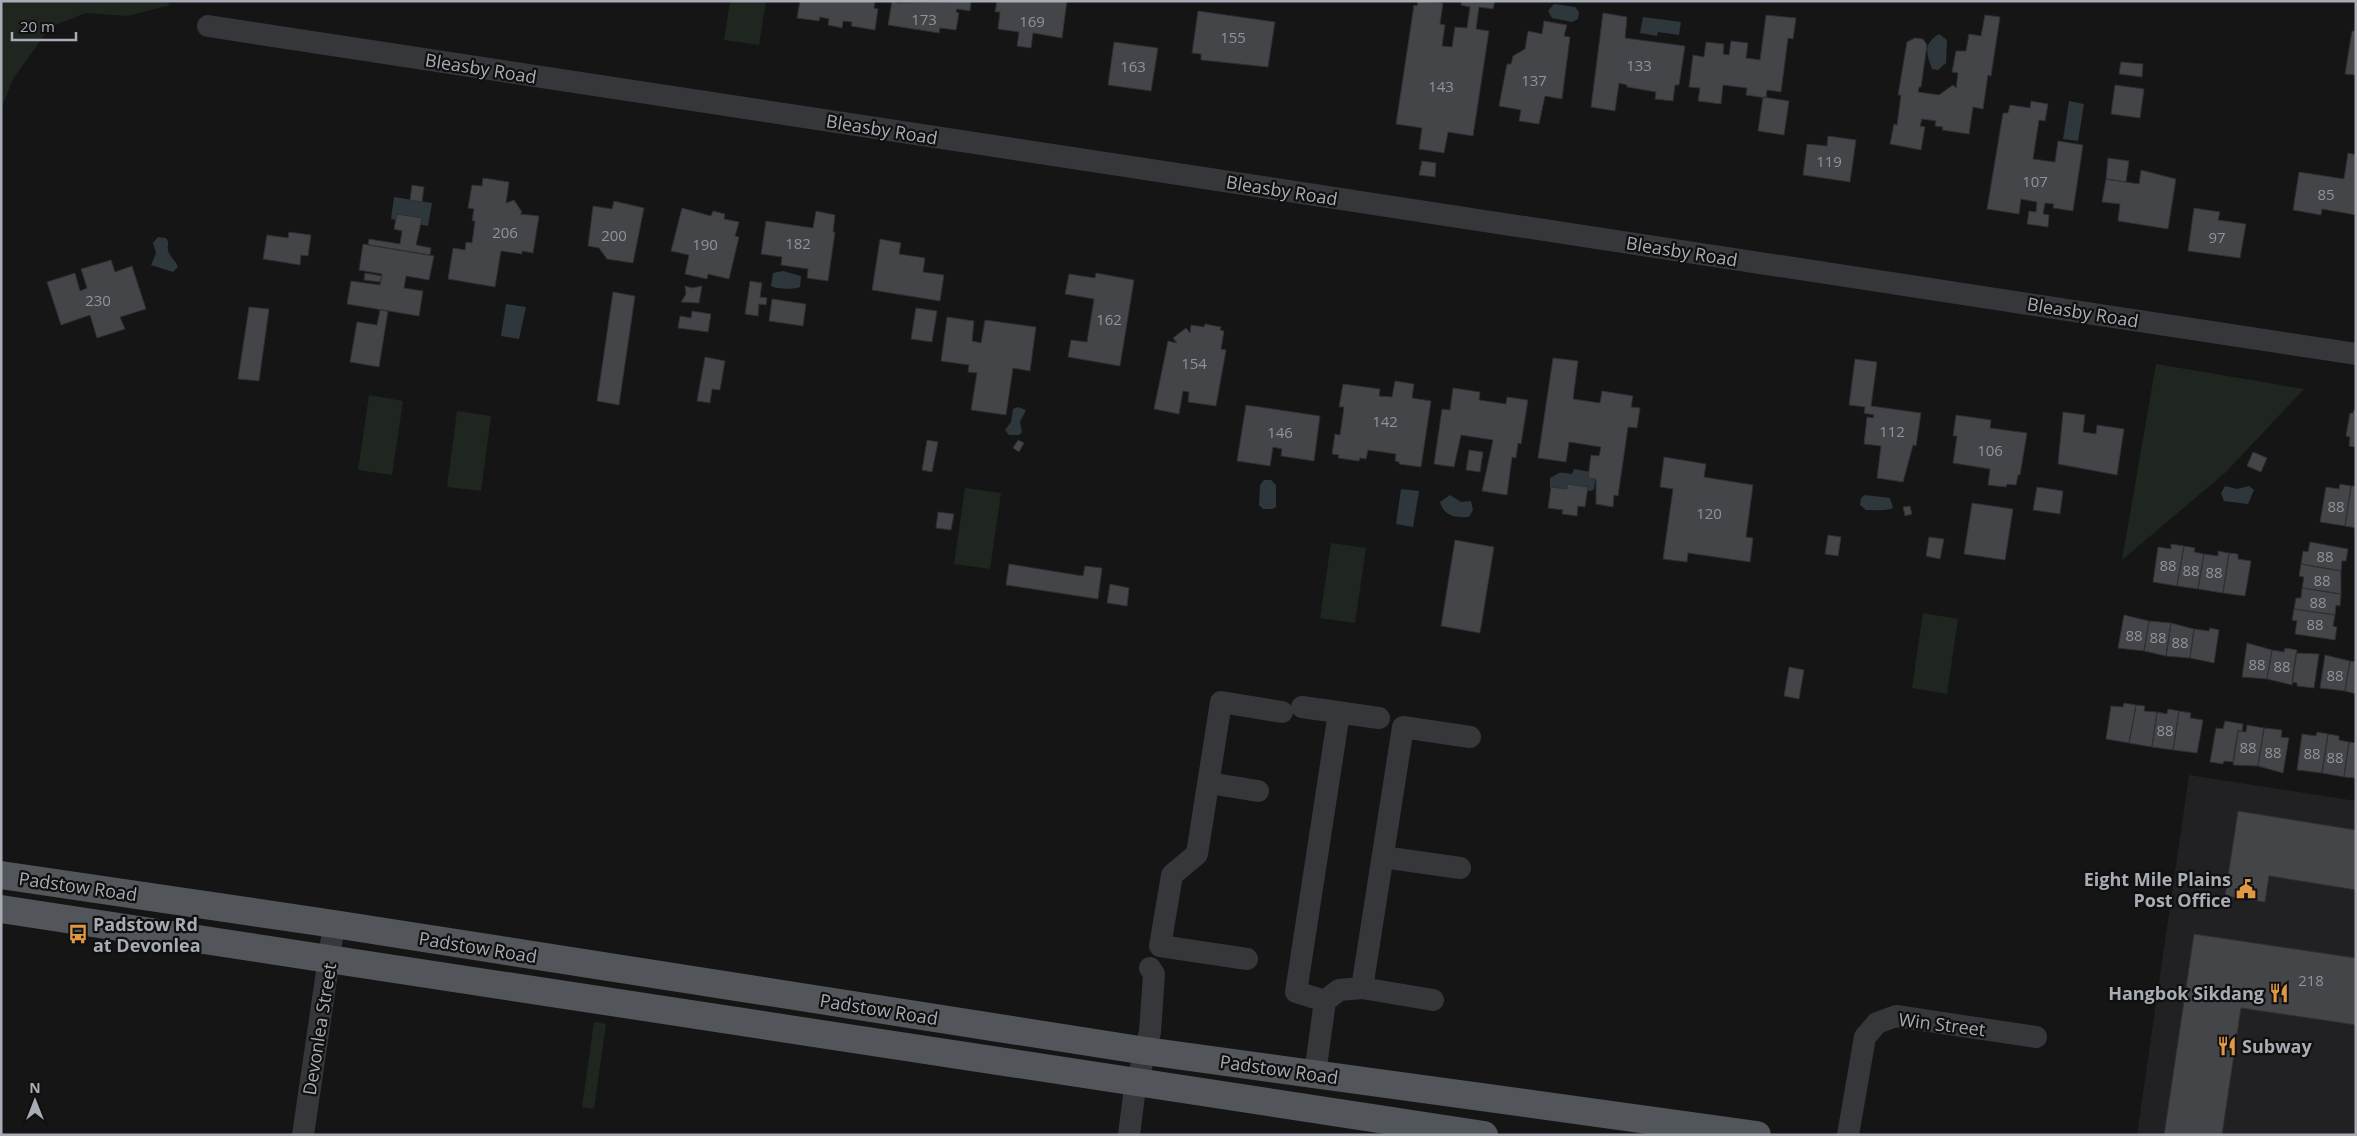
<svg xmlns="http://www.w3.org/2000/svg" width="2357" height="1136" viewBox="0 0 2357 1136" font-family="'Open Sans',sans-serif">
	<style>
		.built { fill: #212123 }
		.green { fill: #1f261f }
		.water { fill: #2e373b }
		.building { fill: #444549; stroke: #2f2f32 }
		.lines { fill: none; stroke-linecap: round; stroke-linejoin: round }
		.minor { stroke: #36373b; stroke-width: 22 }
		.major { stroke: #525559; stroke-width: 28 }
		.labels { text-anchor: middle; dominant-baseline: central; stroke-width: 4.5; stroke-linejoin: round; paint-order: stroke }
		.number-label { font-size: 15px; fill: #8f939a }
		.street-label { font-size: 18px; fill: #a8adb5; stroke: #101011 }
		.poi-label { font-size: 18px; font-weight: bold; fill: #a8adb5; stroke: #101011; text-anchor: end }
	</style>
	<rect width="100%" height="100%" fill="#151516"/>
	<!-- built -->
	<path class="built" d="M2189,775L2356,801V1135H2137Z"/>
	<!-- green -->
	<path class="green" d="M1,1H165L170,5L128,16L86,13L50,27L13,79L1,109Z
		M730,1H766L759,45L724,40Z
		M2156,364L2304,389L2226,472L2122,560Z
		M369,395L403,401L392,475L358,470Z
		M457,411L491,416L481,491L447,487Z
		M965,488L1001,493L990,569L954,564Z
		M1331,543L1366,548L1355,623L1320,618Z
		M1923,613L1958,619L1947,694L1912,688Z
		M594,1022L606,1024L594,1109L582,1107Z"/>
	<!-- water -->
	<path class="water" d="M1554,4L1575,7L1579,12L1578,19L1572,22L1552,18L1548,11Z
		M1643,17L1681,22L1679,35L1658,32L1657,36L1640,33Z
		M1939,34L1947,40L1946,63L1938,70L1932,69C1926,53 1923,44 1939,34Z
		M2069,101L2084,104L2078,141L2063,139Z
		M394,197L432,203L428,226L391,219Z
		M158,237L166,238C170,243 167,245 168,251C170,257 176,261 178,267L173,272L151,265L156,253L153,243Z
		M783,271L801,276L800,287C794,290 776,289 771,286L773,273Z
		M506,304L526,307L519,339L501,336Z
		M1018,407L1026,410L1020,422L1022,432L1019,435H1009L1005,430L1011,422L1013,409Z
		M1574,469L1596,473L1594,489L1591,491L1571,488L1569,493L1550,490V478C1561,472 1557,472 1572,474Z
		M1264,480H1271L1276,485V507L1272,509H1263L1259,505L1260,485Z
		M2225,486L2237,489L2249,486L2254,490L2248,504L2224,501L2221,493Z
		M1401,489L1419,491L1413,527L1396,524Z
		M1450,495L1461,502L1471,501L1473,510L1469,517C1455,518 1444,516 1440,502Z
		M1865,495L1890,498L1893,508C1888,511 1873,510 1866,510L1860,505L1861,498Z"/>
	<!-- building -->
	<path class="building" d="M800,1H875L874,8L878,9L875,30L851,26L852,22L843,21L842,28L828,25L829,19L820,17L819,21L797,18Z
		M892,1L898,3L971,1L970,11L957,9L956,12L959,13L956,30L940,28L939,33L888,25Z
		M997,1H1067L1062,38L1033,33L1031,48L1017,46L1019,32L998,29L1000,12H995Z
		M1418,1L1443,3L1440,24L1445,25L1442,46L1452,47L1455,27L1467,28L1470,7L1461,5V1H1495L1493,9L1479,7L1476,29L1489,31L1473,136L1448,132L1444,153L1419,149L1422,128L1396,124L1414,5L1417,6Z
		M1198,11L1275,22L1268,67L1201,60V54L1192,53Z
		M1603,13L1627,17L1625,38L1685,46L1679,85H1675L1673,101L1655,99L1656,92L1627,87V85L1619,83L1615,111L1591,107Z
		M1766,15L1796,18L1793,39L1788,38L1781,92L1767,90L1766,98L1746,95L1747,88L1723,85L1721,104L1698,101L1700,88L1689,87L1693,55L1704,57L1706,42L1724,44L1723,54L1729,55L1731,41L1748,43L1746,58L1760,60Z
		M1985,15L2000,17L1991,76L1988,75L1983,109L1973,107L1969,134L1942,130L1943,127L1935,126L1936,121L1922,119L1920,126L1925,127L1921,150L1890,144L1894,124L1897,125L1901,95H1898L1907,42L1915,38L1923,39L1927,45L1921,87H1919L1918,92L1939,95L1953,85L1956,88L1958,73L1952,72L1956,51H1966L1969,34L1981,36Z
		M1544,21L1567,25L1564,36L1570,37L1562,99L1545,96L1539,124L1519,121L1521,110L1499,106L1507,64H1511L1513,56L1525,49L1528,31L1542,34Z
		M2352,31H2356V75L2345,74Z
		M1114,42L1158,48L1151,91L1108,85Z
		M2121,62L2143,64L2142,77L2119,74Z
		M2115,85L2144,89L2140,118L2111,114Z
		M1763,97L1789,101L1784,135L1758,131Z
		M2031,101L2048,104L2045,121L2039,120L2033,159L2055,162L2058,141L2083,145L2073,211L2053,208L2054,204L2045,203L2043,214L2049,215L2048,227L2027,224L2029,211L2036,212L2037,202L2021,199L2019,214L1987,209L2003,113H2008L2010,105L2030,108Z
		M1828,136L1856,140L1850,182L1803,175L1807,144L1827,146Z
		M2348,153L2356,155V215L2322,209L2321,215L2293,210L2299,172L2344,179Z
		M2108,158L2129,161L2126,182L2106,179Z
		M1422,161L1436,163L1435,177L1419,175Z
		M2141,170L2176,179L2168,229L2118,221L2120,204L2102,202L2106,179L2139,184Z
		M483,178L509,182L506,203L514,200L522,212L520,214L539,216L533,253L522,251V254L501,251L495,287L448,279L453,248L465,250L466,242L472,243L475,221H472L474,209L468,208L472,185L482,186Z
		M412,185L424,187L422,202L410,200Z
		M614,201L644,208L633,263L607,259L599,248L588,246L593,206L612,209Z
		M682,208L711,216L713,211L725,214L724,219L739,222L735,236L739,237L729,279L708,274L707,279L685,274L689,255L671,251Z
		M2194,208L2220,212L2218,220L2246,224L2240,258L2188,251Z
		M816,211L835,215L833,232H835L828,281L807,278L808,269L781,265L782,257L761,254L766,221L813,228Z
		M397,214L422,218L416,245L431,248L430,255L368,245L369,239L400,244L402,231L394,229Z
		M289,232L311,235L308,256L301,255L300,265L263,259L267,235L288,238Z
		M880,239L901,243L899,254L925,258L923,272L944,275L940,301L872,290Z
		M363,244L434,256L429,280L406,276L404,288L423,291L419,316L347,304L351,281L380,285L382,274L359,270Z
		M111,260L115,272L132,266L146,309L120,317L125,329L97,338L90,315L61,325L47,282L75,273L80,291L87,288L81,269Z
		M365,273L382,276L380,282L364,280Z
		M1096,273L1134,280L1120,366L1068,357L1071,340L1087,342L1094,299L1065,294L1069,274L1095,278Z
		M750,281L762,283L760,297L767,298L766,305L759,304L758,316L745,314Z
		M685,286L692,288L702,286L699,303L681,302L686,294Z
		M613,292L635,296L619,405L597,401Z
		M772,299L806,304L803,326L769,321Z
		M249,307L269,309L259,381L238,379Z
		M916,308L937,311L932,342L911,339Z
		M380,310L388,311L379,367L350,362L357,322L377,325Z
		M692,311L711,314L708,332L678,328L680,316L691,318Z
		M947,317L974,321L972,341L981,343L985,320L1036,327L1030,371L1013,368L1006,415L971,410L977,373L968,372L969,365L941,361Z
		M1205,324L1221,327L1220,330L1224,331L1221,349L1226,350L1216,406L1188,402L1189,392L1183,391L1179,414L1154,409L1168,341L1177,343L1173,338L1186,328L1190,333L1191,325L1204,327Z
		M705,357L725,361L720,390L712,389L710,403L697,401Z
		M1553,358L1578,361L1573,399L1600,403L1602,391L1633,396L1631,407L1640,408L1637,428L1628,427L1618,496L1614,495L1613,507L1596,504V479L1588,478L1591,455L1599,456L1601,447L1569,442L1566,462L1538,458Z
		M1855,359L1877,362L1871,406L1921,413L1916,446L1913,445L1903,482L1877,478L1881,446L1864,444L1867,417L1873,418L1874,415L1864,413L1865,407L1849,405Z
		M1395,381L1414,384L1412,398L1431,401L1421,467L1399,464V462L1395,461L1396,454L1368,450L1366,459L1360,458L1359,461L1338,458L1339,455L1332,454L1335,434L1340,435L1344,407H1339L1343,384L1380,389L1379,396L1392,397Z
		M1453,388L1480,392L1479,400L1506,404L1507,397L1528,400L1521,444L1518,443L1516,458L1512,457L1507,495L1482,491L1493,440L1461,435L1454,467L1434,464L1442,409L1450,410Z
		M1246,405L1320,416L1314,461L1281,456L1282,449L1273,447L1270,466L1237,461Z
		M2354,410L2356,411V447L2349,446L2350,437L2346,436L2350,413H2353Z
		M2063,412L2085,415L2083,432L2096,434L2097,425L2124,429L2117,475L2058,464Z
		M1956,415L1991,420L1990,428L2027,433L2020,475H2018L2016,485L2007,484L2006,487L1988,485L1990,469L1953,463L1957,436H1953Z
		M927,440L938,442L932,472L922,470Z
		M1018,440L1024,443L1019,452L1013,448Z
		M1469,450L1483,452L1480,472L1466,470Z
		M2253,452L2267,458L2261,472L2247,466Z
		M1664,457L1706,464L1704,477L1753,485L1746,537L1753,538L1750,562L1688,553L1687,562L1663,559L1673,489L1660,487Z
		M1567,484L1588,487L1585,507L1578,506L1577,516L1562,514L1563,510L1548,508L1551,487L1567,489Z
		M2340,484L2351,486L2345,526L2320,522L2326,487L2339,489Z
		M2351,486H2356V528L2345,526Z
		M2037,487L2063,491L2060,514L2033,510Z
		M1972,503L2013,509L2005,560L1964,554Z
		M1910,506L1912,514L1905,516L1903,507Z
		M938,512L954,514L951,530L936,528Z
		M1828,535L1841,537L1838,556L1825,554Z
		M1929,537L1944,539L1940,559L1926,556Z
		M1455,540L1494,547L1480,633L1441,626Z
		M2310,542L2348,549L2346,561H2342L2341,571L2301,564L2303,551L2308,552Z
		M2171,544L2184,546L2177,586L2153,582L2158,547L2171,549Z
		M2184,546L2195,548L2194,552L2204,554L2198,589L2177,586Z
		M2218,551L2229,553L2223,593L2198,589L2204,554L2218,556Z
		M2229,553L2238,554V559L2251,561L2245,596L2223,593Z
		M1009,564L1083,576L1085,566L1102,568L1098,599L1006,585Z
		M2301,564L2341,571V594L2302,588L2304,577L2299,576Z
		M1110,584L1129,588L1127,606L1107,603Z
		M2302,588L2341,594L2340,606L2336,605L2335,615L2294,609L2296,598H2301Z
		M2294,609L2335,615L2333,626L2337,627L2335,640L2295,634L2297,621L2292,620Z
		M2124,615L2149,621L2144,651L2118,648Z
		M2149,621L2171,623L2166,656L2144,651Z
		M2171,623L2194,629L2190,658L2166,656Z
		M2210,628L2219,630L2214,663L2190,658L2194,629L2209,631Z
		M2247,643L2272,650L2267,679L2242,677Z
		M2285,648L2297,650L2292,685L2267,679L2272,650L2284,652Z
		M2296,653L2319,654L2314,688L2297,686V683L2292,682Z
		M2325,655L2350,661L2345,691L2320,688Z
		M2350,661L2356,662V694L2345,691Z
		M1789,667L1804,670L1799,699L1784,696Z
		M2124,703L2136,705L2129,743L2106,739L2111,706L2123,707Z
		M2136,705L2145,706L2144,711L2157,712L2152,747L2129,743Z
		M2168,709L2179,711L2173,750L2152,747L2157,712L2167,714Z
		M2179,711L2191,713L2190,718L2203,720L2197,753L2173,750Z
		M2225,721L2243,724L2242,731H2238L2233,762L2224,761L2223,764L2210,762L2216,728L2223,729Z
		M2247,725L2264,728L2258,766L2233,765L2238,731L2246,732Z
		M2264,728L2282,730L2281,737L2289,738L2283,773L2258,766Z
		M2317,732L2328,734L2322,773L2297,770L2302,734L2316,736Z
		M2328,734L2339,736V740L2349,742L2344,777L2322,773Z
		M2349,742L2356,743V778L2344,777Z
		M2238,811L2356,830V890L2269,876L2265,902L2225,896Z
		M2194,934L2356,958V1025L2241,1008L2222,1135H2164Z"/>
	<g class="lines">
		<!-- minor -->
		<path class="minor" d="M208,26L2356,354
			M1302,707L1379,718
			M1209,783L1258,791
			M1383,857L1460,868
			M1247,959L1160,946L1172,875L1197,854L1221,702L1282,712
			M1362,988L1433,1000
			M1325,1001L1339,990L1362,988L1403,727L1470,737
			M1325,1001L1296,992L1339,713
			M1315,1074L1325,1001
			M303,1135L334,924
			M1129,1135L1134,1095L1150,1032L1154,974L1150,968
			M1848,1135L1865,1037L1877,1023L1896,1016L2036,1037"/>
		<!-- major -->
		<path class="major" d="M1,875L334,924L1146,1051L1757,1135
			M1,909L1484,1135"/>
	</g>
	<!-- icons -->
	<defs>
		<symbol id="civic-bare" viewBox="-9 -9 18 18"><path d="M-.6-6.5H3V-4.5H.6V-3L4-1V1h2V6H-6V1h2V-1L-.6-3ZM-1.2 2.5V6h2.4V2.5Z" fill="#e09842" stroke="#101011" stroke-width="2.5" paint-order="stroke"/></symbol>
		<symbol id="bus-bare" viewBox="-9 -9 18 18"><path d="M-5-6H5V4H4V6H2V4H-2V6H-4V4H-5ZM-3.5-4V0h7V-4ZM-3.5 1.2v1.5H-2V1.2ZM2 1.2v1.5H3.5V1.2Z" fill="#e09842" stroke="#101011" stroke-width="2.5" paint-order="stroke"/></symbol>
		<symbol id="restaurant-bare" viewBox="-9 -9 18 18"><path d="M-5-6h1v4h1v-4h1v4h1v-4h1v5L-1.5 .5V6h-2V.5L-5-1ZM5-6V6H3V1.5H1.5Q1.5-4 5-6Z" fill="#e09842" stroke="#101011" stroke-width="2.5" paint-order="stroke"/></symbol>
	</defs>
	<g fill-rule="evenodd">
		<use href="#civic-bare" x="2232" y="875" width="28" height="28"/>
		<use href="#bus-bare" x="64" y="920" width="28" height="28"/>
		<use href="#restaurant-bare" x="2265" y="979" width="28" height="28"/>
		<use href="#restaurant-bare" x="2213" y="1032" width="28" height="28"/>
	</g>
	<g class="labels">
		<!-- number labels -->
		<g class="number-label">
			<text x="924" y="19">173</text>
			<text x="1032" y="21">169</text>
			<text x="1233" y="37">155</text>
			<text x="1639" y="65">133</text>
			<text x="1133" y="66">163</text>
			<text x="1534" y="80">137</text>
			<text x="1441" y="86">143</text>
			<text x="1829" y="161">119</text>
			<text x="2035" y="181">107</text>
			<text x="2326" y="194">85</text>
			<text x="505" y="232">206</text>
			<text x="614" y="235">200</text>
			<text x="2217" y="237">97</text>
			<text x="798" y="243">182</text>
			<text x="705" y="244">190</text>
			<text x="98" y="300">230</text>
			<text x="1109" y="319">162</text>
			<text x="1194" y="363">154</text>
			<text x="1385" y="421">142</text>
			<text x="1892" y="431">112</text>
			<text x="1280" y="432">146</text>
			<text x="1990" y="450">106</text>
			<text x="2336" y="506">88</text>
			<text x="1709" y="513">120</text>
			<text x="2325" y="556">88</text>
			<text x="2168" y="565">88</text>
			<text x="2191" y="570">88</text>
			<text x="2214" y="572">88</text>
			<text x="2322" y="580">88</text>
			<text x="2318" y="602">88</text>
			<text x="2315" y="624">88</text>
			<text x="2134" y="635">88</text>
			<text x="2158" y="637">88</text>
			<text x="2180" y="642">88</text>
			<text x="2257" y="664">88</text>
			<text x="2282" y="666">88</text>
			<text x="2335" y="675">88</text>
			<text x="2165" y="730">88</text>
			<text x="2248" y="747">88</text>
			<text x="2273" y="752">88</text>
			<text x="2312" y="753">88</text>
			<text x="2335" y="757">88</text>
			<text x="2311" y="980">218</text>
		</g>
		<!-- street labels -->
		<g class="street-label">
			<text transform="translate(481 68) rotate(9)">Bleasby Road</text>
			<text transform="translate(882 129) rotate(9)">Bleasby Road</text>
			<text transform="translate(1282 190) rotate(9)">Bleasby Road</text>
			<text transform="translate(1682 251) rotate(9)">Bleasby Road</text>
			<text transform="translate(2083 312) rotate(9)">Bleasby Road</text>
			<text transform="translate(78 886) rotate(8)">Padstow Road</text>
			<text transform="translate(478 947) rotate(9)">Padstow Road</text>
			<text transform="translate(879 1009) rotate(9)">Padstow Road</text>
			<text transform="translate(1942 1024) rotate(7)">Win Street</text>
			<text transform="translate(319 1029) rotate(-81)">Devonlea Street</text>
			<text transform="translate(1279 1069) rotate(8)">Padstow Road</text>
		</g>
		<!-- poi labels -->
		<g class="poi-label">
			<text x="2231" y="879">Eight Mile Plains<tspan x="2231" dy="21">Post Office</tspan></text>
			<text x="93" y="924" text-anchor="start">Padstow Rd<tspan x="93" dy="21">at Devonlea</tspan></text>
			<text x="2264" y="993">Hangbok Sikdang</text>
			<text x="2242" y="1046" text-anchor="start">Subway</text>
		</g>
	</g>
	<!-- border -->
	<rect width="2357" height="1136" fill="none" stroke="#a8adb5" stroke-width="5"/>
	<!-- north arrow -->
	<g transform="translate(35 1101)" stroke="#101011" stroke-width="4" paint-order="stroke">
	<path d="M0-4L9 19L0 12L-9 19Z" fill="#a8adb5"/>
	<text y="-8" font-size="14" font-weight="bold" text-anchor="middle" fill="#a8adb5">N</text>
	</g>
	<!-- scale -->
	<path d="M12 32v8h64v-8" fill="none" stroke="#a8adb5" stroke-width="2.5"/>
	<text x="20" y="32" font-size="15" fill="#a8adb5" stroke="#101011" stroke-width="4" paint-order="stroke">20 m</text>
</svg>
